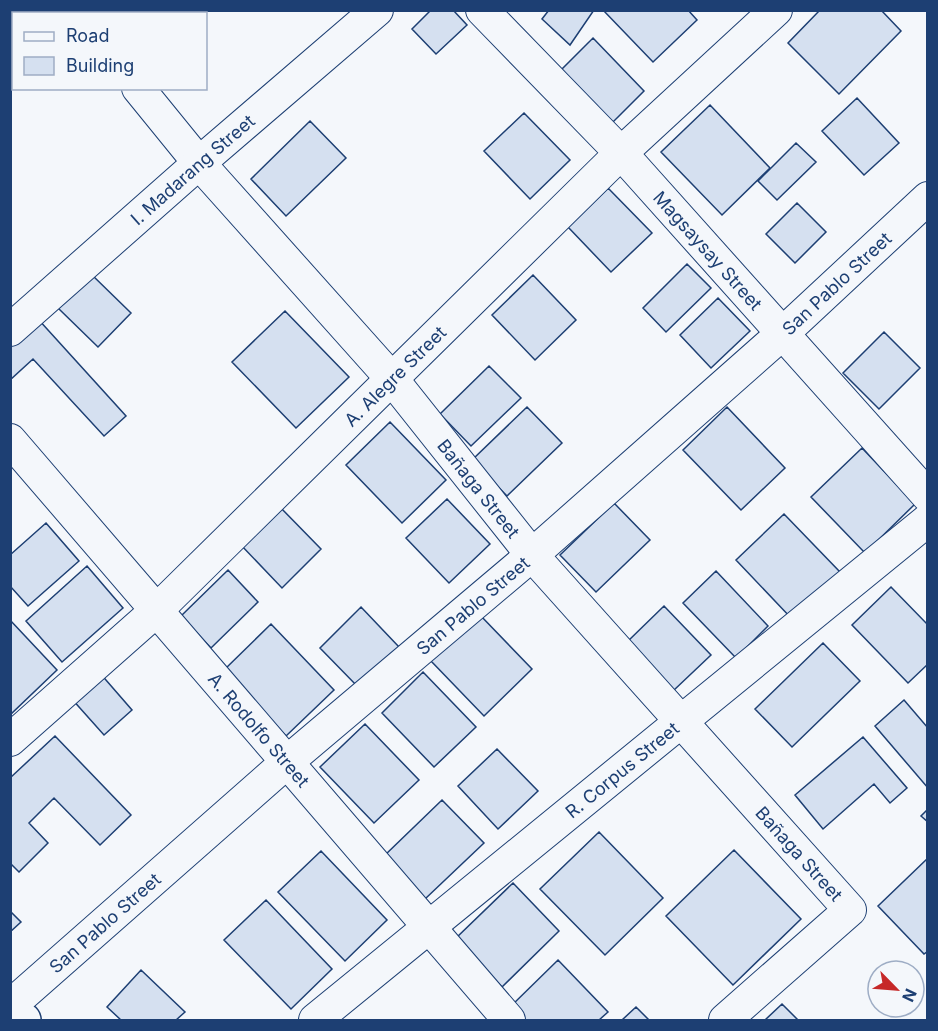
<svg xmlns="http://www.w3.org/2000/svg" width="938" height="1031" viewBox="0 0 938 1031" font-family="Inter,sans-serif">
	<style>
		.building { fill: #d5e0f0; stroke: #1d3f73; stroke-width: 1.5 }
		.lines { fill: none; stroke-linecap: round; stroke-linejoin: round }
		.minor-casing { stroke: #1d3f73; stroke-width: 34 }
		.major-casing { stroke: #1d3f73; stroke-width: 36 }
		.minor { stroke: #f4f7fb; stroke-width: 32 }
		.major { stroke: #f4f7fb; stroke-width: 33 }
		.labels { text-anchor: middle; dominant-baseline: central; stroke-width: 4.5; stroke-linejoin: round; paint-order: stroke }
		.street-label { font-size: 18px; fill: #1d3f73; stroke: #f4f7fb }
	</style>
	<rect width="100%" height="100%" fill="#f4f7fb"/>
	<!-- building -->
	<path class="building" d="M10,10H59L60,11L57,14H14V50L10,47Z
		M431,10H453L467,25L436,54L412,29Z
		M549,10H594L570,45L542,19Z
		M603,10H688L697,20L653,62Z
		M820,10H881L901,31L839,94L788,43Z
		M593,38L644,91L609,126L558,73Z
		M857,98L899,143L864,175L822,131Z
		M710,105L770,168L722,215L661,152Z
		M524,113L570,160L530,199L484,151Z
		M310,121L346,158L286,216L251,179Z
		M796,143L816,162L777,200L758,181Z
		M608,188L652,233L611,272L568,227Z
		M797,203L826,232L795,263L766,234Z
		M687,264L711,288L666,332L643,308Z
		M91,274L131,313L98,347L58,308Z
		M533,275L576,320L535,360L492,315Z
		M718,298L750,331L711,368L680,335Z
		M285,311L349,377L296,428L232,362Z
		M38,319L126,416L104,436L33,359L10,380V345Z
		M884,332L920,368L879,409L843,373Z
		M489,366L521,398L471,446L440,414Z
		M527,407L562,443L507,496L472,460Z
		M727,407L785,468L741,510L683,450Z
		M390,422L446,480L402,523L346,465Z
		M862,448L915,504L865,553L811,497Z
		M447,499L490,544L449,583L406,538Z
		M614,503L650,540L596,592L560,555Z
		M279,506L321,549L282,588L240,544Z
		M784,514L840,572L792,619L736,560Z
		M46,523L79,561L28,606L10,586V555Z
		M87,566L123,608L62,662L26,621Z
		M228,570L258,602L211,648L181,616Z
		M716,571L768,626L736,658L683,603Z
		M891,587L928,625V664L908,683L852,625Z
		M664,606L711,655L673,691L626,643Z
		M361,607L399,647L358,687L320,648Z
		M479,614L532,669L484,716L431,661Z
		M10,620L57,670L12,713L10,712Z
		M271,624L334,690L286,736L224,670Z
		M823,643L860,681L792,747L755,709Z
		M99,672L132,710L104,735L71,698Z
		M423,672L476,727L434,767L382,713Z
		M904,700L928,728V788L875,726Z
		M365,724L419,780L374,823L320,767Z
		M55,736L131,815L100,845L54,798L29,823L48,843L19,872L10,863V778Z
		M863,737L907,788L890,803L874,784L823,829L795,795Z
		M497,749L538,791L498,829L458,786Z
		M442,800L484,843L425,899L384,856Z
		M928,809V822L921,816Z
		M599,832L663,898L605,955L540,889Z
		M734,850L801,919L733,985L666,916Z
		M321,851L387,920L345,961L278,892Z
		M928,858V951L924,954L878,906Z
		M513,883L559,931L502,987L455,939Z
		M266,900L332,969L291,1009L224,940Z
		M10,911L21,922L10,932Z
		M558,960L608,1012L599,1020H517L507,1010Z
		M141,970L185,1012L176,1020H121L107,1007Z
		M782,1004L798,1020H765Z
		M636,1007L649,1020H622Z"/>
	<g class="lines">
		<defs>
			<g id="minor">
				<path d="M74,10L76,14"/>
				<path id="s1" d="M482,10L621,153L928,496"/>
				<path id="s2" d="M138,88L199,163L392,379L532,555L850,910L725,1020"/>
				<path id="s3" d="M10,330L199,163L377,10"/>
				<path id="s4" d="M10,440L509,1020"/>
				<path id="s5" d="M10,740L157,610L621,153L776,10"/>
				<path id="s6" d="M10,1006L287,762L532,555L783,333L928,198"/>
				<path id="s7" d="M315,1020L928,520"/>
			</g>
			<path id="major" d="M10,1011L24,1020"/>
		</defs>
		<!-- minor casing -->
		<use href="#minor" class="minor-casing"/>
		<!-- major casing -->
		<use href="#major" class="major-casing"/>
		<!-- minor -->
		<use href="#minor" class="minor"/>
		<!-- major -->
		<use href="#major" class="major"/>
	</g>
	<g class="labels">
		<!-- street labels -->
		<g class="street-label">
			<text stroke="none"><textPath href="#s3" startOffset="243">I. Madarang Street</textPath></text>
			<text stroke="none"><textPath href="#s1" startOffset="330">Magsaysay Street</textPath></text>
			<text stroke="none"><textPath href="#s6" startOffset="1098">San Pablo Street</textPath></text>
			<text stroke="none"><textPath href="#s5" startOffset="530">A. Alegre Street</textPath></text>
			<text stroke="none"><textPath href="#s2" startOffset="526">Bañaga Street</textPath></text>
			<text stroke="none"><textPath href="#s6" startOffset="612">San Pablo Street</textPath></text>
			<text stroke="none"><textPath href="#s4" startOffset="382">A. Rodolfo Street</textPath></text>
			<text stroke="none"><textPath href="#s7" startOffset="396">R. Corpus Street</textPath></text>
			<text stroke="none"><textPath href="#s2" startOffset="1012">Bañaga Street</textPath></text>
			<text stroke="none"><textPath href="#s6" startOffset="126">San Pablo Street</textPath></text>
		</g>
	</g>
	<!-- border -->
	<rect width="938" height="1031" fill="none" stroke="#1d3f73" stroke-width="24"/>
	<!-- legend -->
	<rect x="12" y="12" width="195" height="78" fill="#f4f7fb" stroke="#9eadc5" stroke-width="1.5"/>
	<rect x="24" y="32" width="30" height="9" fill="#f4f7fb" stroke="#9eadc5" stroke-width="1.5"/>
	<text x="66" y="42" font-size="18" fill="#1d3f73">Road</text>
	<rect x="24" y="57" width="30" height="18" fill="#d5e0f0" stroke="#9eadc5" stroke-width="1.5"/>
	<text x="66" y="72" font-size="18" fill="#1d3f73">Building</text>
	<!-- north arrow -->
	<g transform="translate(896 989) rotate(115)"><circle r="28" fill="#f4f7fb" stroke="#9eadc5" stroke-width="1.5"/>
	<path d="M0-4.5L10 22L0 15L-10 22Z" fill="#c62828"/>
	<text y="-9" font-size="16" font-weight="bold" text-anchor="middle" fill="#1d3f73">N</text>
	</g>
</svg>
